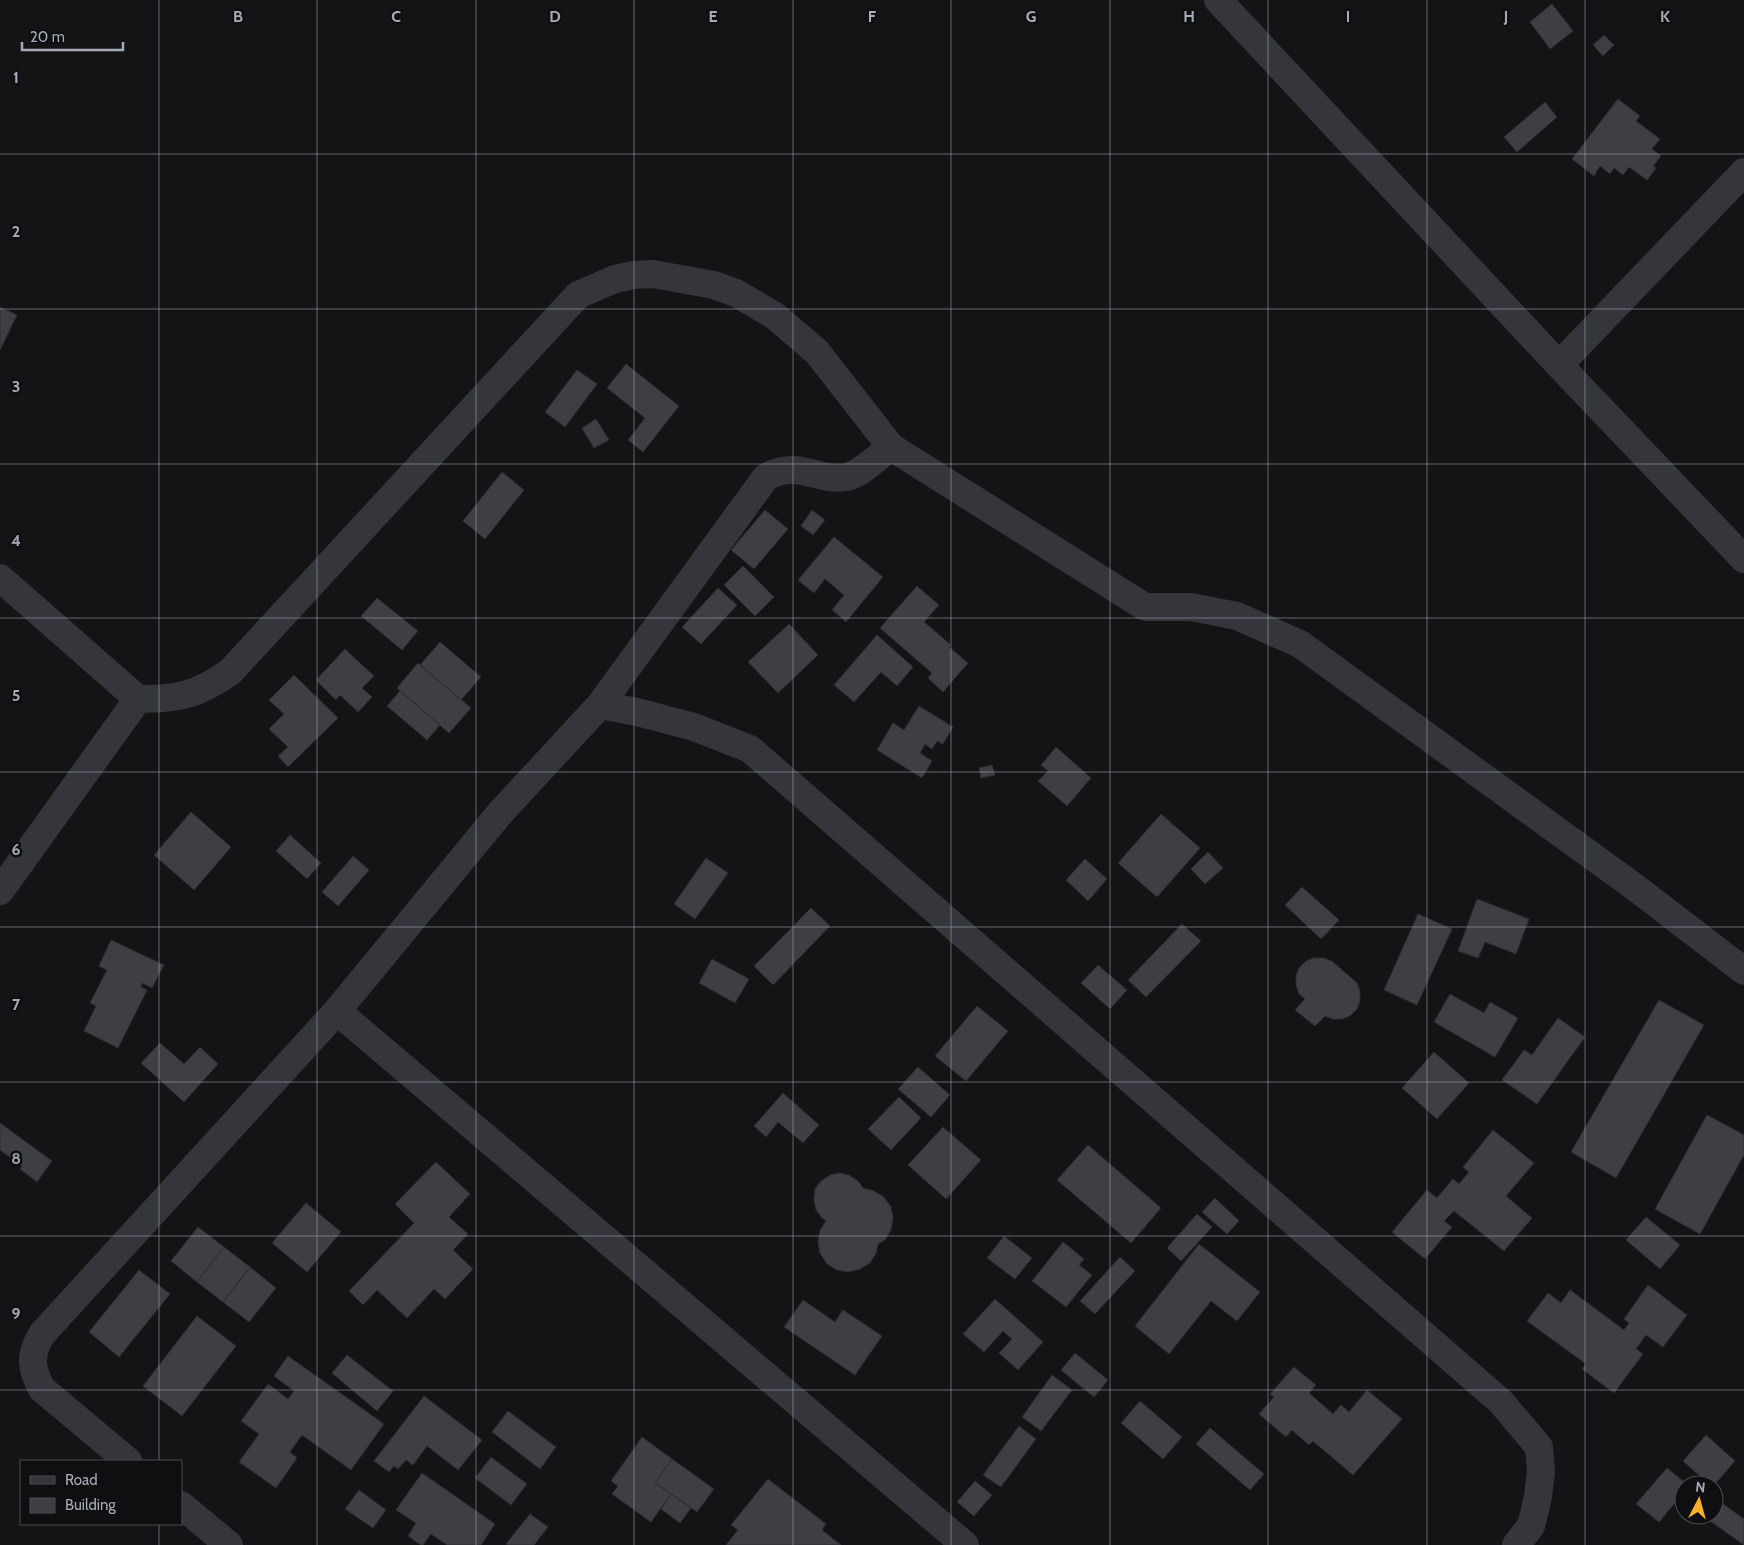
<svg xmlns="http://www.w3.org/2000/svg" width="1744" height="1545" viewBox="0 0 1744 1545" font-family="Cabin,sans-serif">
	<style>
		.building { fill: #3e3f43; stroke: #2e2e32 }
		.lines { fill: none; stroke-linecap: round; stroke-linejoin: round }
		.street { stroke: #35363b; stroke-width: 28 }
		.grid { fill: none; stroke: #a5abb7; stroke-width: 1; stroke-opacity: 0.55 }
		.grid-label { font-size: 16px; text-anchor: middle; font-weight: bold; fill: #a5abb7; stroke: #0f0f11; stroke-width: 5; stroke-linejoin: round; paint-order: stroke }
	</style>
	<rect width="100%" height="100%" fill="#141416"/>
	<!-- building -->
	<path class="building" d="M1552,4L1573,31L1550,49L1530,22Z
		M1604,35L1614,45L1603,56L1593,45Z
		M1618,99L1640,116L1636,121L1660,139L1652,149L1661,156L1653,166L1656,168L1647,180L1629,167L1623,175L1614,168L1610,174L1600,166L1594,176L1572,159Z
		M1545,102L1557,117L1517,152L1504,137Z
		M0,307L17,315L0,350Z
		M626,364L679,406L643,452L628,440L645,418L607,388Z
		M577,370L597,384L565,427L545,412Z
		M596,419L609,440L594,448L582,428Z
		M502,472L524,490L485,539L463,521Z
		M765,510L788,529L754,569L731,550Z
		M812,510L825,520L813,535L801,526Z
		M834,537L883,577L846,622L832,610L844,595L825,579L814,593L798,580Z
		M743,566L774,597L755,616L724,585Z
		M917,586L939,605L924,622L951,645L949,647L968,663L943,692L928,678L932,673L880,628Z
		M718,588L737,605L701,644L682,627Z
		M377,598L418,631L402,650L361,616Z
		M789,624L818,655L778,693L748,662Z
		M877,635L913,667L897,686L881,672L854,702L834,685Z
		M440,642L481,677L461,700L420,665Z
		M345,649L374,676L362,688L372,697L358,712L340,695L336,700L316,680Z
		M418,663L471,708L449,733L397,688Z
		M294,675L338,718L288,767L278,756L288,747L269,729L284,714L269,700Z
		M400,691L440,725L427,740L387,706Z
		M919,706L953,727L943,744L937,741L932,749L925,744L920,753L932,761L922,778L877,750L893,723L904,730Z
		M1056,747L1091,778L1067,806L1038,781L1048,771L1041,765Z
		M992,765L995,775L981,778L979,768Z
		M191,812L231,847L194,890L154,855Z
		M1161,814L1200,848L1157,897L1118,863Z
		M290,835L321,863L307,879L276,851Z
		M1208,852L1223,868L1205,884L1191,869Z
		M353,856L369,870L338,906L322,892Z
		M706,858L728,873L695,919L674,904Z
		M1085,859L1107,879L1088,901L1066,880Z
		M1302,887L1339,920L1321,939L1285,905Z
		M1477,899L1529,919L1516,954L1485,942L1478,958L1458,951Z
		M811,908L830,926L773,985L754,966Z
		M1418,914L1452,929L1417,1005L1384,990Z
		M1182,924L1201,941L1146,997L1128,980Z
		M111,940L164,965L152,988L142,983L141,987L147,990L118,1048L84,1031L96,1006L90,1003L107,970L99,966Z
		M1314,958H1323L1332,961L1357,983L1360,991V1001L1357,1009L1350,1016L1342,1019H1333L1325,1016L1315,1026L1295,1010L1305,999L1299,994L1296,985V976L1299,968L1306,961Z
		M712,959L749,979L735,1003L699,983Z
		M1098,965L1127,990L1110,1009L1081,983Z
		M1450,994L1484,1013L1490,1002L1518,1018L1495,1057L1434,1022Z
		M1659,1000L1704,1025L1616,1178L1571,1152Z
		M977,1006L1008,1031L966,1081L935,1056Z
		M1558,1018L1585,1037L1537,1104L1502,1080L1524,1050L1532,1055Z
		M160,1043L184,1064L200,1047L218,1064L184,1102L141,1063Z
		M1434,1052L1469,1083L1437,1119L1402,1088Z
		M918,1067L950,1095L931,1117L898,1089Z
		M783,1093L819,1125L803,1143L778,1122L766,1137L754,1126Z
		M899,1097L921,1118L891,1150L868,1129Z
		M1707,1115L1744,1135V1155L1700,1234L1655,1209Z
		M0,1123L52,1161L37,1182L20,1169L22,1166L0,1150Z
		M943,1127L981,1160L946,1199L908,1165Z
		M1493,1130L1534,1163L1506,1196L1532,1218L1504,1251L1454,1211L1444,1221L1452,1227L1425,1259L1392,1232L1427,1190L1437,1198L1453,1179L1459,1184L1469,1172L1463,1167Z
		M1088,1145L1161,1208L1131,1243L1057,1180Z
		M436,1162L470,1194L449,1217L468,1234L453,1250L473,1269L445,1299L434,1289L407,1318L377,1290L363,1305L349,1291L414,1223L395,1204Z
		M839,1173L849,1175L858,1181L863,1188L874,1191L884,1197L891,1207L893,1218L891,1230L885,1240L878,1244L876,1253L870,1263L860,1269L848,1272L837,1270L827,1264L820,1253L818,1242L820,1230L826,1221L822,1218L816,1210L814,1199L815,1189L821,1181L830,1175Z
		M1215,1198L1239,1221L1227,1234L1202,1212Z
		M306,1203L341,1232L307,1272L272,1243Z
		M1197,1214L1212,1227L1181,1261L1167,1248Z
		M1646,1217L1680,1245L1660,1269L1626,1240Z
		M198,1227L224,1247L197,1282L171,1261Z
		M1004,1236L1032,1258L1015,1279L987,1258Z
		M1063,1242L1084,1259L1079,1265L1092,1275L1066,1307L1032,1281Z
		M1199,1244L1260,1292L1237,1321L1211,1301L1169,1354L1135,1326Z
		M224,1247L250,1267L223,1302L197,1282Z
		M1120,1257L1135,1271L1095,1314L1080,1301Z
		M250,1267L276,1288L249,1322L223,1302Z
		M139,1270L170,1294L119,1357L89,1332Z
		M1648,1285L1687,1315L1663,1347L1646,1335L1636,1349L1643,1354L1614,1393L1582,1369L1586,1364L1527,1321L1548,1293L1561,1303L1570,1290L1624,1330L1629,1323L1624,1319Z
		M995,1299L1043,1342L1018,1370L999,1353L1012,1339L1003,1331L984,1352L963,1334Z
		M803,1300L835,1322L843,1310L882,1336L855,1375L784,1327Z
		M197,1316L236,1346L182,1416L143,1386Z
		M1075,1353L1108,1380L1094,1397L1061,1370Z
		M347,1355L393,1391L377,1411L332,1373Z
		M288,1356L384,1424L351,1470L302,1435L290,1452L297,1458L276,1488L239,1462L259,1434L241,1421L268,1384L288,1399L294,1391L274,1376Z
		M1294,1367L1316,1385L1309,1393L1333,1414L1341,1405L1349,1412L1367,1390L1402,1419L1353,1475L1313,1441L1309,1445L1292,1430L1286,1437L1259,1414L1274,1397L1270,1394Z
		M1052,1375L1072,1390L1041,1431L1022,1417Z
		M424,1396L482,1440L458,1470L427,1446L413,1465L406,1460L398,1469L394,1466L389,1472L374,1461Z
		M1140,1401L1182,1437L1163,1459L1121,1423Z
		M508,1411L556,1447L540,1469L492,1432Z
		M1019,1426L1036,1439L1001,1487L983,1475Z
		M1210,1428L1264,1474L1250,1490L1196,1444Z
		M1706,1435L1735,1461L1714,1485H1710L1683,1461Z
		M642,1437L672,1459L655,1483L671,1494L651,1522L612,1494L618,1486L611,1481Z
		M491,1457L527,1484L511,1505L475,1478Z
		M672,1459L714,1489L697,1512L655,1483Z
		M1667,1468L1688,1485H1684V1492L1659,1522L1636,1504Z
		M422,1473L495,1524L481,1545H447L431,1534L423,1545H421L408,1536L416,1523L396,1510Z
		M768,1479L826,1524L822,1530L841,1545H726L738,1530L731,1525Z
		M975,1481L992,1495L974,1516L957,1502Z
		M359,1490L386,1510L373,1528L345,1509Z
		M671,1494L691,1508L680,1523L661,1509Z
		M1719,1501L1744,1519V1545L1706,1518L1709,1515H1714V1508Z
		M530,1514L548,1527L534,1545H508L506,1544Z"/>
	<g class="lines">
		<!-- street -->
		<path class="street" d="M1218,0L1559,365L1744,559
			M1559,365L1744,172
			M0,578L138,699C179,699 197,695 230,672L578,295L615,279L633,275L653,274L714,285L736,293L775,316L817,352L891,447L1145,607H1191L1237,616L1300,644L1636,888L1744,971
			M600,705L637,712L694,727L750,749L1501,1402L1539,1447L1541,1471L1538,1497L1531,1526L1516,1545
			M0,891L138,699
			M337,1011L965,1545
			M128,1461L42,1389C31,1369 29,1355 42,1334L337,1011L501,812L600,705L766,477C800,459 816,482 846,477C860,475 880,455 891,447
			M181,1505L229,1545"/>
	</g>
	<!-- grid -->
	<path class="grid" d="M159,0V1461M317,0V1545M476,0V1545M634,0V1545M793,0V1545M951,0V1545M1110,0V1545M1268,0V1545M1427,0V1545M1585,0V1545M0,154H1744M0,309H1744M0,464H1744M0,618H1744M0,772H1744M0,927H1744M0,1082H1744M0,1236H1744M0,1390H1744M159,1524V1545"/>
	<g class="grid-label">
		<text x="238" y="22">B</text>
		<text x="396" y="22">C</text>
		<text x="555" y="22">D</text>
		<text x="713" y="22">E</text>
		<text x="872" y="22">F</text>
		<text x="1031" y="22">G</text>
		<text x="1189" y="22">H</text>
		<text x="1348" y="22">I</text>
		<text x="1506" y="22">J</text>
		<text x="1665" y="22">K</text>
		<text x="16" y="83">1</text>
		<text x="16" y="237">2</text>
		<text x="16" y="392">3</text>
		<text x="16" y="546">4</text>
		<text x="16" y="701">5</text>
		<text x="16" y="855">6</text>
		<text x="16" y="1010">7</text>
		<text x="16" y="1164">8</text>
		<text x="16" y="1319">9</text>
	</g>
	<!-- legend -->
	<rect x="20" y="1460" width="162" height="65" fill="#0f0f11" stroke="#4b4d53"/>
	<rect x="30" y="1476" width="25" height="8" fill="#35363b" stroke="#4b4d53"/>
	<text x="65" y="1485" font-size="15" fill="#a5abb7">Road</text>
	<rect x="30" y="1498" width="25" height="15" fill="#3e3f43" stroke="#4b4d53"/>
	<text x="65" y="1510" font-size="15" fill="#a5abb7">Building</text>
	<!-- north arrow -->
	<g transform="translate(1699 1500) rotate(6)"><circle r="24" fill="#0f0f11" stroke="#4b4d53"/>
	<path d="M0-4L9 19L0 12L-9 19Z" fill="#f8b02a"/>
	<text y="-8" font-size="14" font-weight="bold" text-anchor="middle" fill="#a5abb7">N</text>
	</g>
	<!-- scale -->
	<path d="M22 42v8h101v-8" fill="none" stroke="#a5abb7" stroke-width="2.5"/>
	<text x="30" y="42" font-size="15" fill="#a5abb7" stroke="#0f0f11" stroke-width="4" paint-order="stroke">20 m</text>
</svg>
